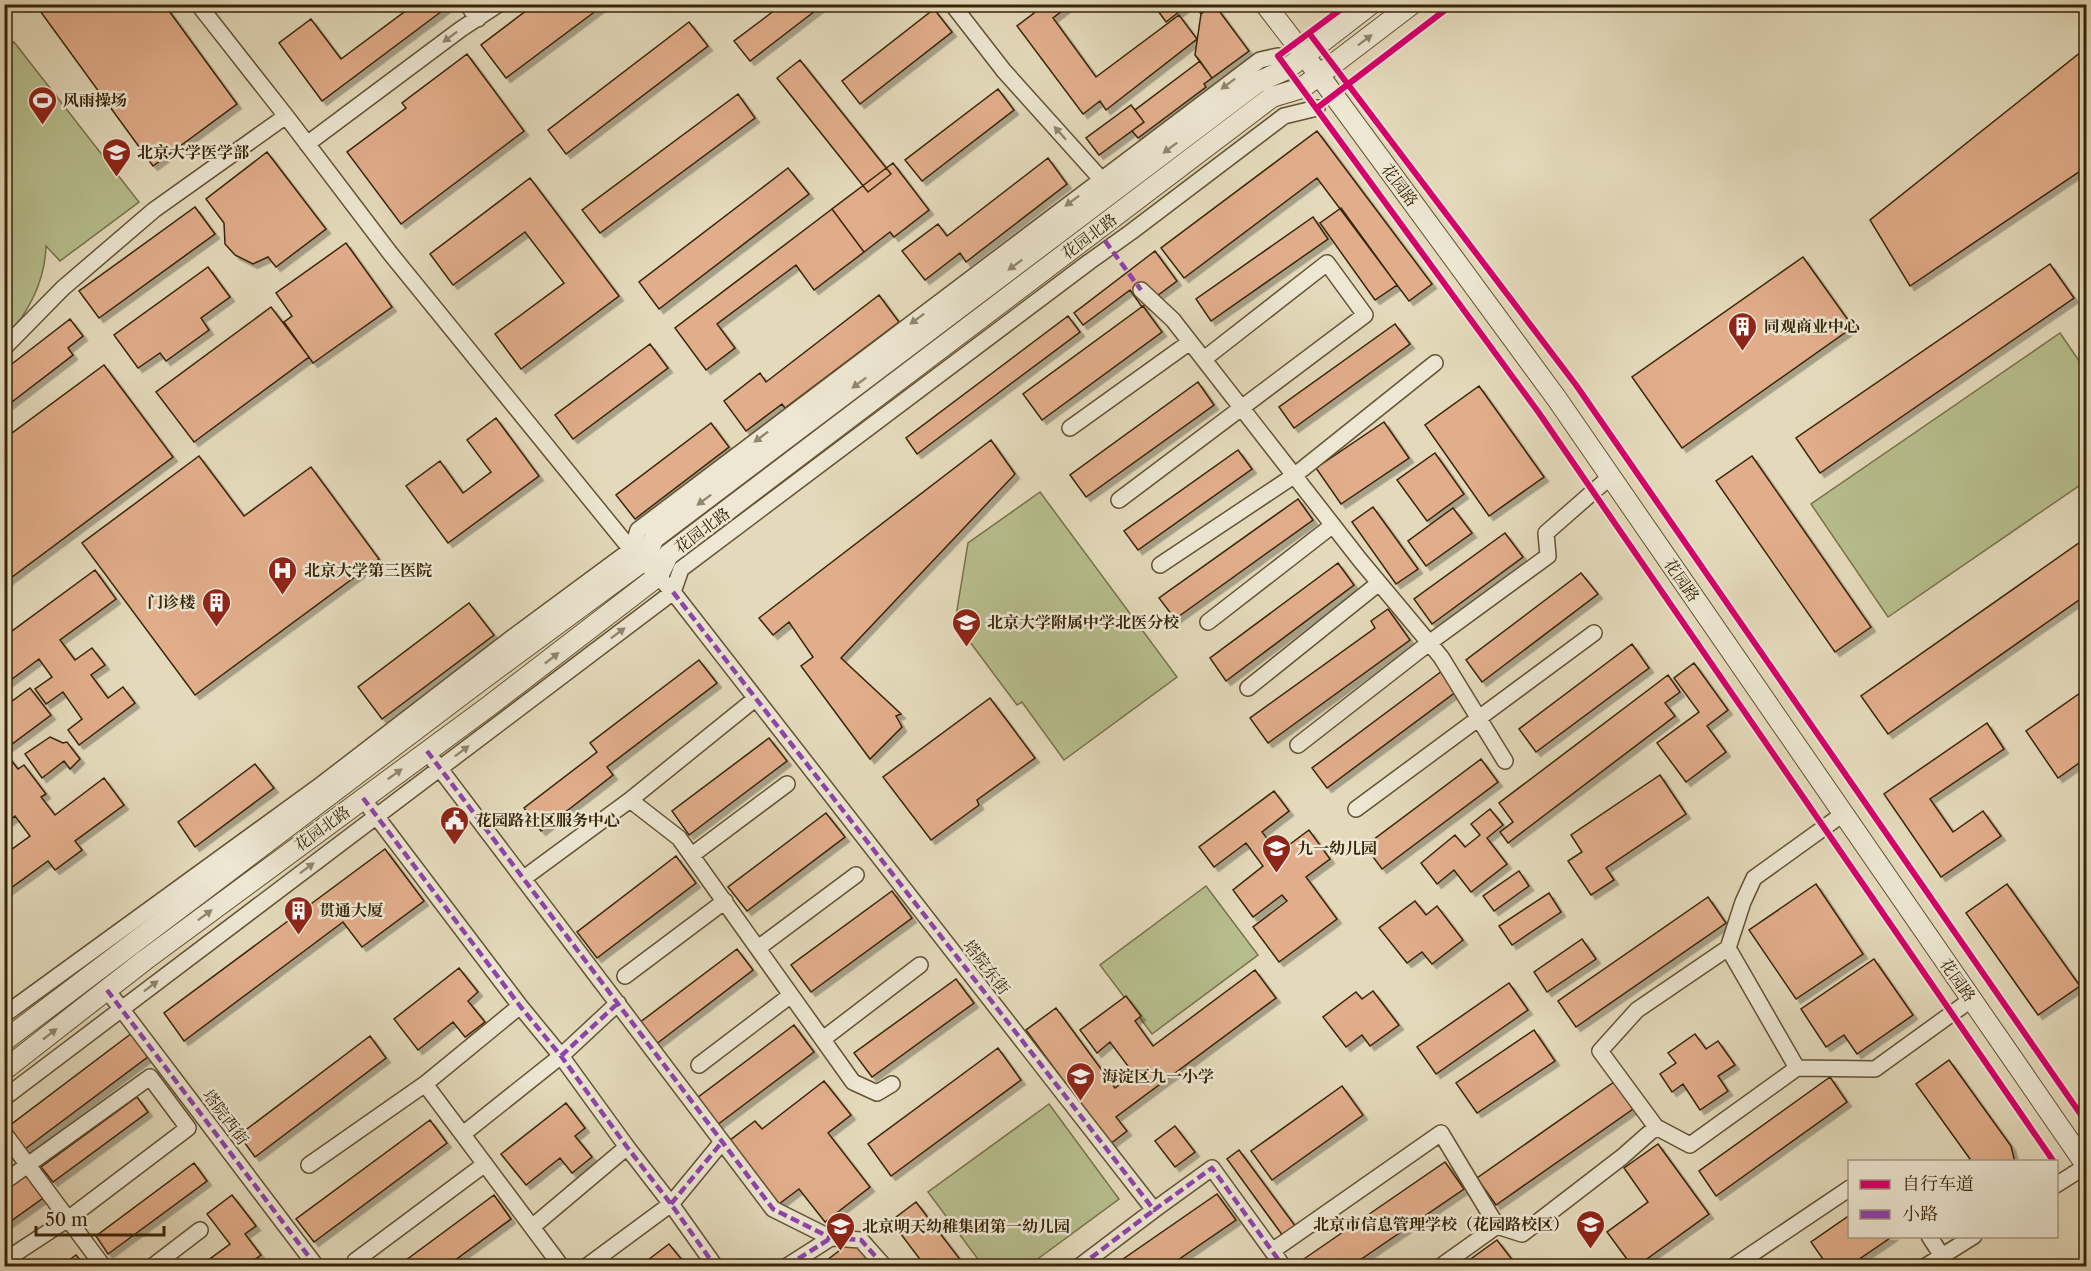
<svg xmlns="http://www.w3.org/2000/svg" width="2091" height="1271" viewBox="0 0 2091 1271" font-family="'Libre Caslon Text','Noto Serif SC',serif">
	<style>
		.green { fill: #b7be8e; stroke: #78724a; stroke-width: 1.5 }
		.building { fill: #e2ad8b; stroke: #382507; stroke-width: 1.5; filter: url(#shadow) }
		.lines { fill: none; stroke-linecap: round; stroke-linejoin: round }
		.minor-casing { stroke: #635234; stroke-width: 18 }
		.tertiary-casing { stroke: #635234; stroke-width: 22 }
		.minor { stroke: #ede7d3; stroke-width: 15 }
		.tertiary { stroke: #ede7d3; stroke-width: 20 }
		.quiet { stroke: #8e44ad; stroke-width: 4.5; stroke-dasharray: 9 4.5; stroke-linecap: butt }
		.cycleway-casing { stroke: #ede7d3; stroke-width: 10 }
		.cycleway { stroke: #d6006c; stroke-width: 6 }
		.oneway { fill: #92866d }
		.labels { text-anchor: middle; dominant-baseline: central; stroke-width: 5; stroke-linejoin: round; paint-order: stroke }
		.poi-label { font-size: 16px; font-weight: bold; fill: #382507; stroke: #ede7d3; text-anchor: start }
		.street-label { font-size: 16px; fill: #382507; stroke: #ede7d3 }
	</style>
	<defs>
		<filter id="shadow"><feDropShadow dx="4.5" dy="4.5" stdDeviation="0" flood-color="#0004"/></filter>
	</defs>
	<rect width="100%" height="100%" fill="#e4dabb"/>
	<filter id="stains"><feTurbulence type="fractalNoise" baseFrequency=".00333" numOctaves="4"/><feColorMatrix values="0 0 0 0 .2 0 0 0 0 .09 0 0 0 0 .02 0 0 0 .5 -.17"/></filter>
	<radialGradient id="worn" r=".72"><stop offset=".6" stop-color="#630" stop-opacity="0"/><stop offset="1" stop-color="#630" stop-opacity=".3"/></radialGradient>
	<!-- green -->
	<path class="green" d="M14,42L139,202L60,261L46,246C45,281 28,313 5,339L4,48Z
		M2060,333L2086,371V481L1888,617L1811,504Z
		M1040,492L1177,677L1064,760L1022,702L1017,705L955,622L968,543Z
		M1206,886L1258,955L1152,1034L1100,965Z
		M1049,1104L1119,1199L1028,1266H983L928,1192Z"/>
	<!-- building -->
	<path class="building" d="M35,4H164L237,104L153,166Z
		M398,4L450,5L322,101L279,43L311,19L341,59L404,12Z
		M535,4H605L506,78L481,45Z
		M783,4H824L750,61L734,41Z
		M1028,4H1071L1053,18L1096,77L1179,15L1197,39L1106,110L1100,101L1083,114L1017,26L1034,13Z
		M1153,4H1189L1166,22Z
		M1195,4H1214L1249,51L1204,84L1206,87L1138,138L1132,131L1099,155L1086,138L1131,105L1135,110L1200,61L1195,55L1201,14Z
		M1214,4L1249,51L1212,78L1195,55L1201,14Z
		M934,9L952,32L860,104L842,81Z
		M689,22L708,46L566,154L548,130Z
		M2086,48V167L1910,286L1870,220Z
		M467,54L524,131L401,224L347,152L406,108L402,103Z
		M800,60L891,174L868,192L777,78Z
		M1200,61L1212,78L1204,84L1206,87L1138,138L1132,131L1144,122L1135,110Z
		M998,89L1014,110L922,181L905,160Z
		M738,94L755,118L600,233L582,210Z
		M1131,105L1144,122L1099,155L1086,138Z
		M1317,131L1432,284L1409,301L1317,178L1184,278L1161,248Z
		M267,152L326,229L276,267L268,257L253,264L235,255L225,244L224,223L206,199Z
		M1048,158L1067,184L966,262L960,253L925,280L902,251L938,224L947,236Z
		M893,163L929,210L894,237L890,232L864,252L832,209Z
		M788,168L809,194L659,309L639,282Z
		M530,178L619,296L521,369L495,334L564,283L525,232L453,285L430,254Z
		M195,207L215,234L99,318L79,291Z
		M1341,208L1397,285L1375,300L1320,223Z
		M832,209L864,252L814,290L796,265L717,324L735,348L706,370L675,328Z
		M1313,217L1328,239L1211,321L1196,299Z
		M346,243L392,307L313,363L284,322L292,316L276,293Z
		M1155,251L1177,281L1142,307L1130,290L1083,325L1074,313Z
		M1803,257L1853,327L1682,448L1632,377Z
		M2050,264L2074,298L1820,473L1796,438Z
		M208,267L230,297L201,318L209,330L166,361L160,353L138,368L114,335Z
		M879,295L899,322L785,408L782,404L746,431L724,401L760,373L766,382Z
		M1143,306L1162,332L1042,420L1023,394Z
		M271,307L309,357L194,442L156,392Z
		M1068,316L1080,332L917,454L906,438Z
		M70,319L83,336L68,348L73,355L4,408V370Z
		M1395,324L1410,344L1294,428L1279,407Z
		M650,344L668,368L573,439L555,415Z
		M104,365L173,457L4,583V439Z
		M1198,382L1214,405L1086,497L1070,475Z
		M1479,386L1544,477L1489,516L1425,425Z
		M496,418L539,476L448,543L406,486L440,461L463,493L491,472L467,440Z
		M1384,422L1409,458L1341,504L1316,468Z
		M711,423L729,447L635,519L616,495Z
		M991,440L1015,474L841,658L901,714L896,716L902,727L870,759L801,666L813,657L789,622L773,635L759,618Z
		M1238,450L1252,469L1138,550L1124,531Z
		M1435,453L1464,494L1427,521L1397,480Z
		M199,456L244,516L311,467L379,559L195,695L82,543Z
		M1752,456L1871,627L1835,652L1716,481Z
		M1298,499L1313,520L1175,619L1159,598Z
		M1373,507L1418,569L1396,584L1352,522Z
		M1453,508L1472,533L1426,566L1408,541Z
		M1505,533L1523,557L1432,624L1414,599Z
		M2086,538V595L1888,734L1861,696Z
		M1338,563L1354,585L1226,681L1210,658Z
		M95,570L116,599L60,640L75,660L92,648L105,665L91,675L108,698L123,687L135,703L79,745L68,730L82,719L63,692L46,704L35,689L52,677L39,659L4,685V637Z
		M1581,573L1598,594L1482,682L1466,660Z
		M469,603L494,635L382,719L358,687Z
		M1388,609L1410,640L1268,743L1250,718L1375,628L1371,621Z
		M1632,644L1649,668L1536,752L1519,729Z
		M699,660L717,683L607,767L613,775L541,831L524,808L597,752L590,743Z
		M1694,663L1728,710L1707,726L1726,752L1686,782L1657,743L1699,712L1674,678Z
		M1442,671L1457,691L1327,788L1312,768Z
		M1668,675L1680,692L1665,703L1675,716L1508,843L1500,832L1513,822L1499,803Z
		M30,688L51,715L4,750V707Z
		M2086,689V758L2058,778L2026,731Z
		M990,698L1035,758L977,800L979,805L931,840L883,777Z
		M1987,723L2004,749L1930,799L1953,832L1983,811L2001,836L1941,877L1884,794Z
		M50,737L63,743L67,742L80,759L70,769L64,761L42,778L25,754Z
		M769,738L787,761L689,835L672,811Z
		M4,751L18,769L24,765L46,794L41,797L55,815L104,778L124,805L75,841L82,850L55,870L48,861L4,893V855L30,836L15,816L9,821L4,815Z
		M1481,759L1498,782L1382,869L1365,846Z
		M255,764L274,788L195,847L178,822Z
		M1660,775L1686,814L1606,868L1614,880L1591,895L1568,861L1582,852L1571,835Z
		M1274,791L1289,811L1262,832L1278,853L1309,830L1330,859L1306,877L1337,919L1279,962L1253,927L1287,901L1282,895L1253,917L1233,890L1263,866L1246,843L1214,867L1199,847Z
		M1490,809L1503,825L1487,838L1507,864L1471,892L1454,870L1437,884L1421,863L1455,835L1465,847L1480,835L1471,824Z
		M826,813L845,837L747,911L728,887Z
		M385,849L424,901L362,947L343,922L184,1041L164,1013Z
		M676,856L696,883L597,958L577,932Z
		M1519,871L1529,886L1494,911L1483,896Z
		M1816,884L1863,954L1796,999L1749,930Z
		M2007,884L2080,986L2038,1015L1966,913Z
		M892,891L912,918L811,992L791,965Z
		M1549,893L1561,912L1512,945L1499,926Z
		M1708,897L1726,923L1576,1027L1558,1001Z
		M1415,901L1426,915L1437,906L1463,940L1432,964L1422,952L1407,963L1379,928Z
		M1582,939L1596,959L1547,992L1534,972Z
		M737,949L753,970L655,1045L639,1023Z
		M1874,959L1913,1015L1857,1054L1844,1035L1826,1047L1801,1009Z
		M459,968L478,992L468,1001L485,1022L465,1037L453,1022L418,1050L394,1019Z
		M1255,970L1276,998L1116,1117L1127,1131L1110,1144L1026,1030L1056,1008L1115,1088L1134,1074L1110,1042L1097,1053L1080,1030L1126,996L1141,1016L1135,1021L1153,1046Z
		M956,979L974,1003L872,1077L854,1053Z
		M1509,983L1528,1010L1436,1074L1417,1047Z
		M1373,991L1399,1025L1370,1046L1362,1035L1346,1047L1323,1017L1356,992L1362,999Z
		M794,1025L814,1052L717,1125L697,1098Z
		M1534,1030L1555,1061L1477,1113L1456,1083Z
		M132,1033L149,1056L25,1149L9,1126Z
		M1695,1034L1706,1049L1718,1041L1735,1065L1718,1076L1728,1091L1700,1110L1683,1084L1672,1092L1660,1074L1676,1063L1668,1053Z
		M370,1036L386,1058L255,1157L239,1135Z
		M998,1048L1021,1080L891,1176L868,1144Z
		M1949,1060L2011,1146L2015,1162H1967L1970,1159L1916,1084Z
		M1830,1077L1847,1102L1716,1196L1699,1171Z
		M824,1081L851,1115L828,1133L870,1187L825,1222L799,1189L779,1204L729,1141L755,1121L762,1129Z
		M1614,1082L1633,1109L1496,1205L1477,1178Z
		M1342,1086L1363,1115L1272,1180L1251,1151Z
		M137,1097L148,1112L53,1182L41,1167Z
		M566,1103L585,1128L575,1136L592,1157L572,1173L560,1158L526,1185L501,1154Z
		M430,1120L447,1143L314,1242L296,1219Z
		M1175,1126L1195,1152L1175,1167L1155,1141Z
		M1658,1144L1709,1214L1637,1266H1632L1607,1232L1648,1202L1624,1168Z
		M1239,1150L1296,1227L1283,1236L1227,1159Z
		M1445,1162L1464,1189L1351,1266H1301L1298,1263Z
		M194,1163L207,1181L108,1254L96,1236Z
		M29,1173L46,1196L4,1226V1191Z
		M1217,1194L1236,1220L1169,1266H1113Z
		M232,1195L256,1226L245,1234L261,1255L246,1266H200L230,1244L207,1214Z
		M494,1195L511,1219L447,1266H398Z
		M916,1202L965,1266H925L891,1221Z
		M1850,1215V1236H1893L1849,1266H1819L1825,1262L1811,1242Z
		M855,1239L874,1265L872,1266H819Z
		M1497,1240L1517,1266H1461Z
		M669,1244L687,1266H640Z
		M76,1255L85,1266H61Z"/>
	<g class="lines">
		<defs>
			<path id="minor" d="M198,4L286,116L390,253L624,541L673,592L1154,1210L1212,1168L1283,1266
				M467,4L478,19
				M952,4L1004,71L1101,179L1104,187
				M307,144L461,29L499,4
				M1141,290L1173,320L1360,560L1441,657L1505,761
				M4,348L63,288L154,210L286,116
				M1070,428L1190,342
				M1119,500L1365,315L1327,263L1204,359
				M1160,565L1295,475L1435,363
				M1208,622L1333,525
				M1248,688L1379,583
				M1298,745L1429,643L1548,556L1546,533L1610,477
				M434,761L773,1209L831,1238
				M630,800L679,838L853,1082L877,1093L892,1084
				M370,808L520,1006L561,1056L627,1147L671,1204L715,1266
				M1356,809L1594,633
				M692,855L787,784
				M524,878L630,800L755,699
				M758,948L856,875
				M625,976L725,901
				M107,990L316,1266
				M520,1006L425,1084L561,1266
				M4,1015L322,784L513,637L632,549L638,530L1260,60L1278,56
				M823,1039L920,965
				M699,1065L791,995
				M1797,1068L1875,1069L1972,999
				M4,1098L673,592L681,569L1089,262L1131,232L1284,116L1317,108
				M1656,1127L1690,1145L1797,1068L1728,948
				M4,1133L103,1266
				M463,1134L561,1056L618,1003
				M309,1165L425,1084
				M4,1182L150,1077L188,1128L68,1219L4,1261
				M2056,1185L2086,1166
				M1497,1226L1522,1234L1622,1157L1656,1127L1600,1051L1637,1010L1728,948L1743,902L1754,878L1843,814
				M532,1227L627,1147
				M1929,1236L1942,1256L1974,1236
				M1272,1251L1441,1133L1497,1226L1441,1266
				M355,1261L485,1164
				M153,1266L200,1230
				M587,1266L671,1204L722,1142
				M787,1266L831,1238L861,1240L884,1266
				M1080,1266L1154,1210
				M1734,1266L1850,1188
				M1926,1266L1942,1256"/>
			<path id="tertiary" d="M1265,4L1305,56L1557,399L2086,1165
				M4,1041L480,681L643,561L654,538L1258,82L1287,69L1371,4
				M4,1070L145,960L489,706L658,576L668,555L1272,97L1302,88L1412,4"/>
		</defs>
		<!-- minor casing -->
		<use href="#minor" class="minor-casing"/>
		<!-- tertiary casing -->
		<use href="#tertiary" class="tertiary-casing"/>
		<!-- minor -->
		<use href="#minor" class="minor"/>
		<!-- tertiary -->
		<use href="#tertiary" class="tertiary"/>
		<!-- quiet -->
		<path class="quiet" d="M1097,230L1141,290
			M673,592L1154,1210L1212,1168L1283,1266
			M427,751L773,1209L831,1238
			M363,798L520,1006L561,1056L627,1147L671,1204L715,1266
			M107,990L316,1266
			M561,1056L618,1003
			M671,1204L722,1142
			M787,1266L831,1238L861,1240L884,1266
			M1080,1266L1154,1210"/>
		<defs>
			<path id="cycleway" d="M1348,4L1278,56L1539,413L2054,1162
				M1309,33L1576,385L2086,1122
				M1317,108L1453,4"/>
		</defs>
		<!-- cycleway casing -->
		<use href="#cycleway" class="cycleway-casing"/>
		<!-- cycleway -->
		<use href="#cycleway" class="cycleway"/>
	</g>
	<!-- one-way arrows -->
	<defs><path id="oneway-solid" d="M-6-.8H1V-3.2L6.5 0L1 3.2V.8H-6Z" transform="scale(1.5)"/></defs>
	<g class="oneway">
		<use href="#oneway-solid" transform="translate(450 37) rotate(143)"/>
		<use href="#oneway-solid" transform="translate(1365 40) rotate(-37)"/>
		<use href="#oneway-solid" transform="translate(1228 84) rotate(143)"/>
		<use href="#oneway-solid" transform="translate(1060 133) rotate(-132)"/>
		<use href="#oneway-solid" transform="translate(1170 148) rotate(143)"/>
		<use href="#oneway-solid" transform="translate(1072 201) rotate(143)"/>
		<use href="#oneway-solid" transform="translate(1015 265) rotate(143)"/>
		<use href="#oneway-solid" transform="translate(917 319) rotate(143)"/>
		<use href="#oneway-solid" transform="translate(859 383) rotate(143)"/>
		<use href="#oneway-solid" transform="translate(761 437) rotate(143)"/>
		<use href="#oneway-solid" transform="translate(704 500) rotate(143)"/>
		<use href="#oneway-solid" transform="translate(618 633) rotate(-37)"/>
		<use href="#oneway-solid" transform="translate(552 658) rotate(-38)"/>
		<use href="#oneway-solid" transform="translate(462 751) rotate(-37)"/>
		<use href="#oneway-solid" transform="translate(395 774) rotate(-36)"/>
		<use href="#oneway-solid" transform="translate(307 868) rotate(-37)"/>
		<use href="#oneway-solid" transform="translate(205 915) rotate(-37)"/>
		<use href="#oneway-solid" transform="translate(151 986) rotate(-37)"/>
		<use href="#oneway-solid" transform="translate(50 1034) rotate(-38)"/>
	</g>
	<!-- icons -->
	<defs>
		<symbol id="stadium-pin" viewBox="-11 -11 22 30"><path d="M0 17L-7.5 6A9.5 9.5 0 1 1 7.5 6Z" fill="#8f2418" stroke="#ede7d3"/><path d="M0-5a6.5 5 0 1 0 0 10a6.5 5 0 1 0 0-10ZM-3.5-1.8h7v3.6h-7Z" fill="#fff"/></symbol>
		<symbol id="university-pin" viewBox="-11 -11 22 30"><path d="M0 17L-7.5 6A9.5 9.5 0 1 1 7.5 6Z" fill="#8f2418" stroke="#ede7d3"/><path d="M0-5L7-2L0 1L-7-2ZM-4 1L0 2.5L4 1V4Q0 6-4 4Z" fill="#fff"/></symbol>
		<symbol id="building-pin" viewBox="-11 -11 22 30"><path d="M0 17L-7.5 6A9.5 9.5 0 1 1 7.5 6Z" fill="#8f2418" stroke="#ede7d3"/><path d="M-4-6H4V6H1V3H-1V6H-4ZM-2.5-4.3h1.7v1.8h-1.7ZM.8-4.3h1.7v1.8H.8ZM-2.5-1h1.7V.8h-1.7ZM.8-1h1.7V.8H.8Z" fill="#fff"/></symbol>
		<symbol id="hospital-pin" viewBox="-11 -11 22 30"><path d="M0 17L-7.5 6A9.5 9.5 0 1 1 7.5 6Z" fill="#8f2418" stroke="#ede7d3"/><path d="M-5-5h3v3.5h4V-5h3V5h-3V1.5h-4V5h-3Z" fill="#fff"/></symbol>
		<symbol id="school-pin" viewBox="-11 -11 22 30"><path d="M0 17L-7.5 6A9.5 9.5 0 1 1 7.5 6Z" fill="#8f2418" stroke="#ede7d3"/><path d="M0-5L7-2L0 1L-7-2ZM-4 1L0 2.5L4 1V4Q0 6-4 4Z" fill="#fff"/></symbol>
		<symbol id="civic-pin" viewBox="-11 -11 22 30"><path d="M0 17L-7.5 6A9.5 9.5 0 1 1 7.5 6Z" fill="#8f2418" stroke="#ede7d3"/><path d="M-.6-6.5H3V-4.5H.6V-3L4-1V1h2V6H-6V1h2V-1L-.6-3ZM-1.2 2.5V6h2.4V2.5Z" fill="#fff"/></symbol>
	</defs>
	<g fill-rule="evenodd">
		<use href="#stadium-pin" x="26" y="84" width="33" height="45"/>
		<use href="#university-pin" x="100" y="136" width="33" height="45"/>
		<use href="#building-pin" x="1726" y="310" width="33" height="45"/>
		<use href="#hospital-pin" x="266" y="554" width="33" height="45"/>
		<use href="#building-pin" x="200" y="586" width="33" height="45"/>
		<use href="#school-pin" x="950" y="606" width="33" height="45"/>
		<use href="#civic-pin" x="438" y="804" width="33" height="45"/>
		<use href="#school-pin" x="1260" y="832" width="33" height="45"/>
		<use href="#building-pin" x="282" y="894" width="33" height="45"/>
		<use href="#school-pin" x="1064" y="1060" width="33" height="45"/>
		<use href="#school-pin" x="1574" y="1208" width="33" height="45"/>
		<use href="#school-pin" x="824" y="1210" width="33" height="45"/>
	</g>
	<g class="labels">
		<!-- poi labels -->
		<g class="poi-label">
			<text x="63" y="100">风雨操场</text>
			<text x="137" y="152">北京大学医学部</text>
			<text x="1764" y="326">同观商业中心</text>
			<text x="304" y="570">北京大学第三医院</text>
			<text x="195" y="602" text-anchor="end">门诊楼</text>
			<text x="987" y="622">北京大学附属中学北医分校</text>
			<text x="476" y="820">花园路社区服务中心</text>
			<text x="1297" y="848">九一幼儿园</text>
			<text x="319" y="910">贯通大厦</text>
			<text x="1102" y="1076">海淀区九一小学</text>
			<text x="1569" y="1224" text-anchor="end">北京市信息管理学校（花园路校区）</text>
			<text x="862" y="1226">北京明天幼稚集团第一幼儿园</text>
		</g>
		<!-- street labels -->
		<g class="street-label">
			<text transform="translate(1400 185) rotate(53)">花园路</text>
			<text transform="translate(1089 236) rotate(-37)">花园北路</text>
			<text transform="translate(702 530) rotate(-37)">花园北路</text>
			<text transform="translate(1682 580) rotate(55)">花园路</text>
			<text transform="translate(322 828) rotate(-36)">花园北路</text>
			<text transform="translate(987 967) rotate(52)">塔院东街</text>
			<text transform="translate(1958 980) rotate(55)">花园路</text>
			<text transform="translate(226 1117) rotate(53)">塔院西街</text>
		</g>
	</g>
	<!-- margin -->
	<rect width="2091" height="1271" fill="none" stroke="#e4dabb" stroke-width="24"/>
	<rect x="6" y="6" width="2079" height="1259" fill="none" stroke="#382507" stroke-width="3"/>
	<rect x="12" y="12" width="2067" height="1247" fill="none" stroke="#382507" stroke-width="1.5"/>
	<!-- legend -->
	<rect x="1848" y="1160" width="210" height="78" fill="#ede7d3" stroke="#a59981" stroke-width="1.5"/>
	<rect x="1860" y="1180" width="30" height="9" fill="#d6006c" stroke="#a59981" stroke-width="1.5"/>
	<text x="1902" y="1190" font-size="18" fill="#382507">自行车道</text>
	<rect x="1860" y="1210" width="30" height="9" fill="#8e44ad" stroke="#a59981" stroke-width="1.5"/>
	<text x="1902" y="1220" font-size="18" fill="#382507">小路</text>
	<!-- scale -->
	<path d="M36 1226v9h128v-9" fill="none" stroke="#382507" stroke-width="3"/>
	<text x="45" y="1226" font-size="18" fill="#382507" stroke="#ede7d3" stroke-width="4.5" paint-order="stroke">50 m</text>
	<rect width="100%" height="100%" filter="url(#stains)"/>
	<rect width="100%" height="100%" fill="url(#worn)"/>
</svg>
